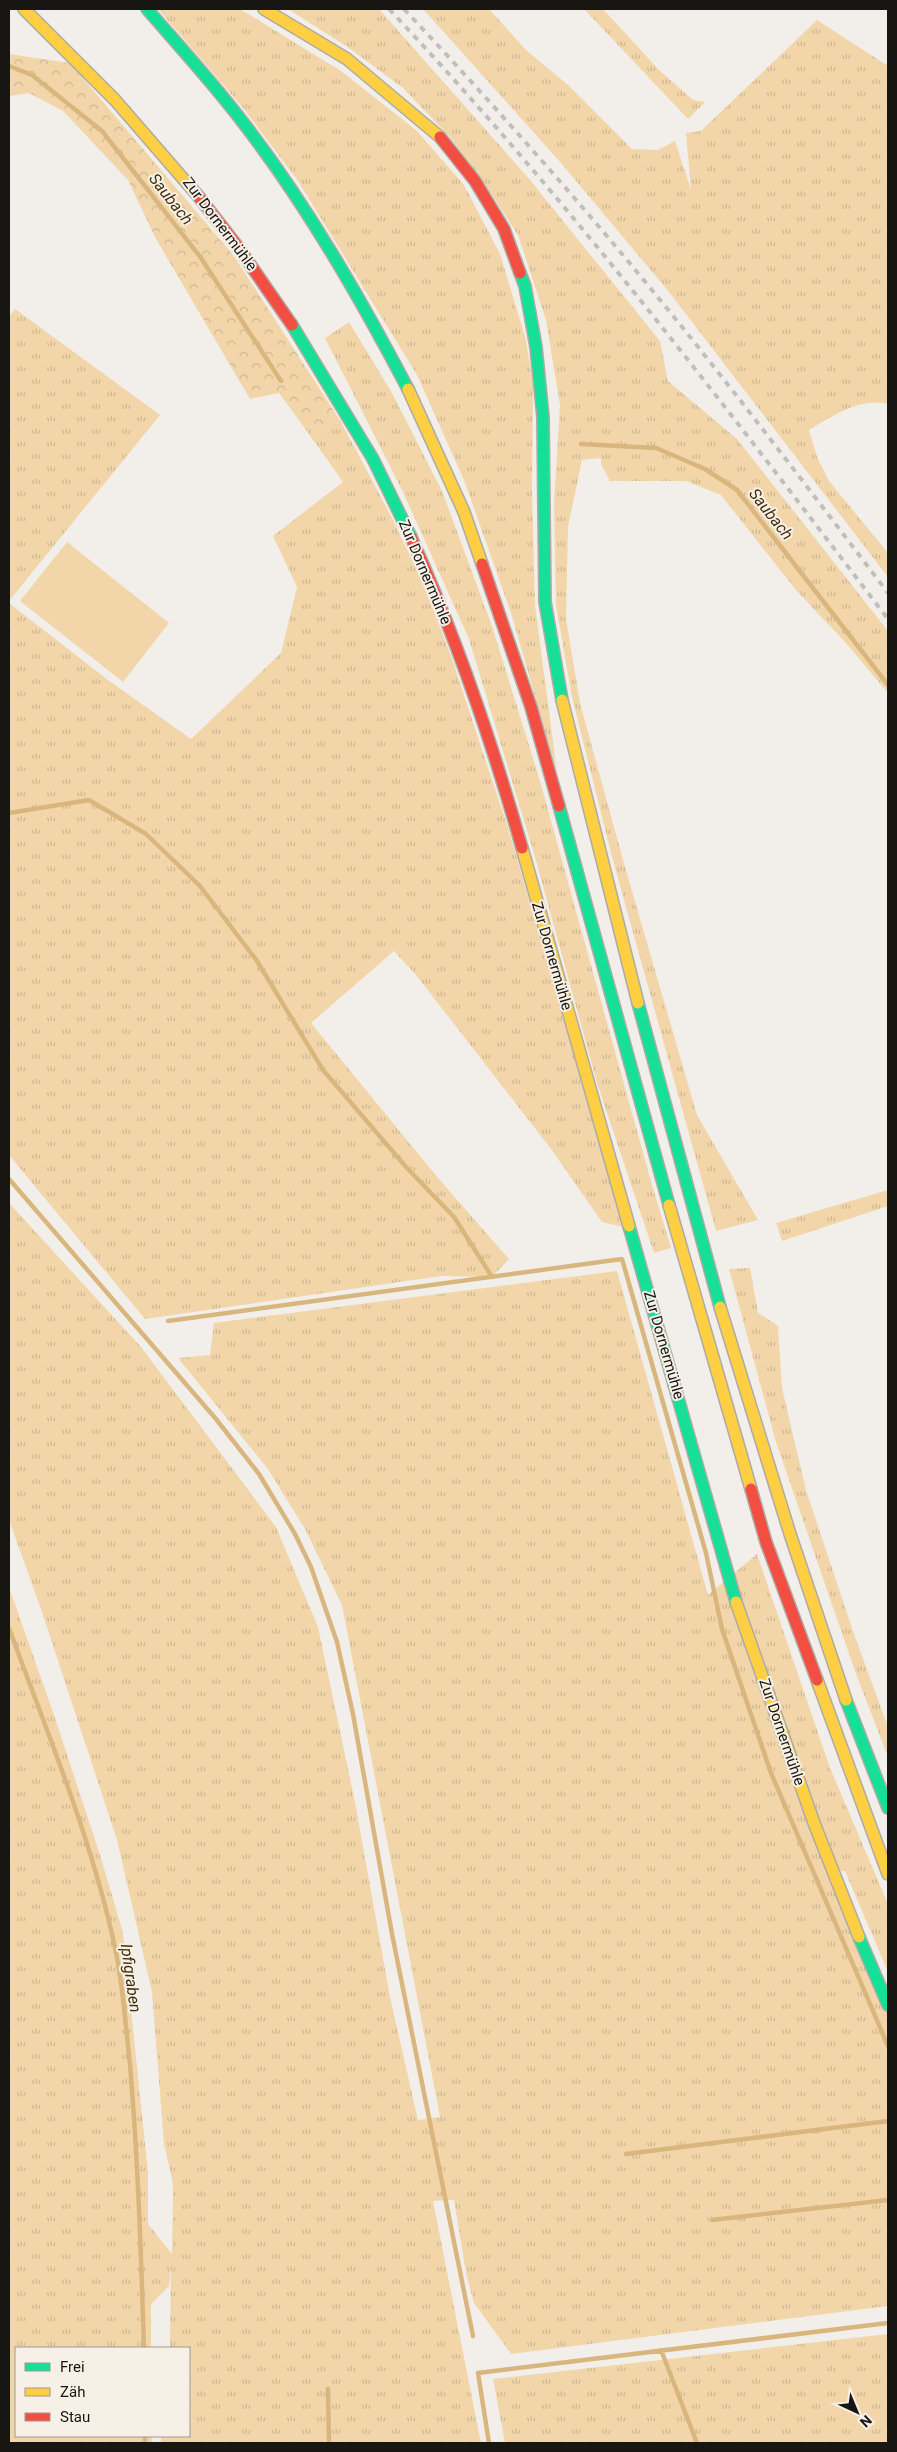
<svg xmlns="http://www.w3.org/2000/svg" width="897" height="2452" viewBox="0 0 897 2452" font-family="Roboto,sans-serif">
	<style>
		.grass { fill: url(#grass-tufts) }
		.forest { fill: url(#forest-crowns) }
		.pitch { fill: #f2d6aa }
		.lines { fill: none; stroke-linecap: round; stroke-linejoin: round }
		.stream { stroke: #d9b67e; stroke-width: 4.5 }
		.fast-casing { stroke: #aeaba7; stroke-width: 14 }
		.slow-casing { stroke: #aeaba7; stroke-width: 14 }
		.jam-casing { stroke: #aeaba7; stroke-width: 14 }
		.fast { stroke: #16e098; stroke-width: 11 }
		.slow { stroke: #ffcf43; stroke-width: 11 }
		.jam { stroke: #f24e42; stroke-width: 11 }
		.rail { stroke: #c0bfbe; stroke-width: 4; stroke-dasharray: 6 6; stroke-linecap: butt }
		.labels { text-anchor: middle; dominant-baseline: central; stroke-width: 4; stroke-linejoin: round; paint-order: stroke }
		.street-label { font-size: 15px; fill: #181613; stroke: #f6f0e7 }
		.water-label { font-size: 16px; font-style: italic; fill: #412d0a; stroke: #f6f0e7 }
	</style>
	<defs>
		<pattern id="grass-tufts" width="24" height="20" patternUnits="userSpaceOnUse" patternTransform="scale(1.25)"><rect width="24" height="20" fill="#f2d6aa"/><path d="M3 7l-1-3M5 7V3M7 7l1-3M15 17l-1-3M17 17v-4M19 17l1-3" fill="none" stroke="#cfb791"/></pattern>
		<pattern id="forest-crowns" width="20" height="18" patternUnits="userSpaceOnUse" patternTransform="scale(1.25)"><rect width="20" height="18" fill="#f2d6aa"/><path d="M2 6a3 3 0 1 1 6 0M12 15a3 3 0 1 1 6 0" fill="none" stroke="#cfb791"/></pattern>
	</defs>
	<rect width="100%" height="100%" fill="#f2efea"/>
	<!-- grass -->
	<path class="grass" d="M158,9H240L341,71L417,131L464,185L500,254L526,340L533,385L532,489L535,605L557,772L511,613L464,480L417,375L298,181L243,108Z
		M288,9H379L530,180L660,341L668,381L737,439L888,631V693L845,642L795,589L721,495L686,481H610L601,464V458L582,460L568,527L566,619L580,703L623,860L697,1115L758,1220L716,1231L611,853L572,697L556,605L554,503L560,405L546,320L518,235L488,189L449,136L403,88L349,48Z
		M423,9H489L527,51L568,85L632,149L658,150L675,141L691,190L686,133L701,131L817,20L888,66V404C861,397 832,416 809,430L817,457L829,481L888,553V577L669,292L561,163Z
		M584,9H603L659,70L693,100L705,102L688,119Z
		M15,309L160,415L9,601V317Z
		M349,322L392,393L442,491L492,626L540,781L652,1185L671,1248L654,1253L597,1083L535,857L469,639L402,490L325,338Z
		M341,422L392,518L424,585L451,656L509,831L624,1227L602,1222L551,1149L416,975L394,951L311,1023L438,1178L509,1259L492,1277L441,1276L145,1319L9,1155V603L108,680L191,739L281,653L297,587L273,536L343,482L304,427Z
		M888,1190V1206L782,1241L776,1223Z
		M9,1203L141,1347L276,1527L318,1627L355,1802L390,1997L418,2120L440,2117L342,1605L305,1529L268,1469L178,1358L210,1355L214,1323L617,1271L708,1595L757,1554L830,1768L888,1904V1972L845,1871L833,1872L888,2005V2306L511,2354L474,2303L466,2273L454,2200L433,2201L481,2443H161V2436H189V2348H170L171,2264L169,2286L151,2304V2348H16V2436H152V2443H9V1587L54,1715L101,1858L123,1933L148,2172V2224L172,2254L173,2184L164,2144L152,1992L117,1840L42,1612L9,1520Z
		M750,1268L758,1313L778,1326L782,1388L806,1490L854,1634L888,1727V1757L856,1674L776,1442L729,1269Z
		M888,2334V2443H505L493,2379Z"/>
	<!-- forest -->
	<path class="forest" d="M9,54L70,63L234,256L341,422L304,427L279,393L250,399L156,239L128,180L63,111L29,93L9,96Z"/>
	<!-- pitch -->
	<path class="pitch" d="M67,542L169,623L123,682L20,601Z"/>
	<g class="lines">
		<!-- stream -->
		<path class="stream" d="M9,66L32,75L102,131L201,258L281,381
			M581,444L656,448L705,469L737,490L888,685
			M9,813L89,800L146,834L200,886L257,961L323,1070L406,1167L454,1217L492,1277
			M9,1179L216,1419L259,1474L295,1534L311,1567L337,1642L353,1714L392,1934L473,2336
			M168,1321L622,1259L706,1553L722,1629L771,1773L888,2046
			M9,1628C45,1727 87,1827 111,1930C122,1974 125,2019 130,2065C138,2159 141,2254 144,2348
			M626,2154L888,2121
			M712,2220L888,2200
			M661,2350L697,2443
			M328,2389L329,2443
			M145,2443V2436
			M489,2443L478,2373L888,2323"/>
		<defs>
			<path id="fast" d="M147,9C180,47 215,85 245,125C308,207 360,298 408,389
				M520,273L525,286L536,347L543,417L545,602L562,700
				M292,325L373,459L411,537
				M559,806L669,1205
				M638,1003L720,1307
				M629,1226L736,1602
				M846,1700L888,1808
				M859,1937L888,2005"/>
			<path id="slow" d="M24,9L115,100L199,197
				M264,9L347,59L440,137
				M408,389L464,512L482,564
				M562,700L638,1003
				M522,848L629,1226
				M669,1205L751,1489
				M720,1307L790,1534L846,1700
				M736,1602L814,1823L859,1937
				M817,1680L888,1874"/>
			<path id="jam" d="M440,137L475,181L504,229L520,273
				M199,197L238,247L292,325
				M411,537C456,637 492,742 522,848
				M482,564L531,707L559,806
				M751,1489L766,1542L817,1680"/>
		</defs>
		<!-- fast casing -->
		<use href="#fast" class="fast-casing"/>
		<!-- slow casing -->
		<use href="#slow" class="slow-casing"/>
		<!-- jam casing -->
		<use href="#jam" class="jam-casing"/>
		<!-- fast -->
		<use href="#fast" class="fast"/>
		<!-- slow -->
		<use href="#slow" class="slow"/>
		<!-- jam -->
		<use href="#jam" class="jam"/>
		<!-- rail -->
		<path class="rail" d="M389,9C570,201 728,410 888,619
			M404,9C509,121 611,237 706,357C768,435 828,514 888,593"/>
	</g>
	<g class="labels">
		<!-- street labels -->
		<g class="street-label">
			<text transform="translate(220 224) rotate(53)">Zur Dornermühle</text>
			<text transform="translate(425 572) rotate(67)">Zur Dornermühle</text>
			<text transform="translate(552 956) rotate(74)">Zur Dornermühle</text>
			<text transform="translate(664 1345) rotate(74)">Zur Dornermühle</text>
			<text transform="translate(782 1732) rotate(71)">Zur Dornermühle</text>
		</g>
		<!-- water labels -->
		<g class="water-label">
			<text transform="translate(171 199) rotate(52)">Saubach</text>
			<text transform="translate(771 514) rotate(52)">Saubach</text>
			<text transform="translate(131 1978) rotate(82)">Ipfigraben</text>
		</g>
	</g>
	<!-- border -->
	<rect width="897" height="2452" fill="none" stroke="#181613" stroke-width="20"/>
	<!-- legend -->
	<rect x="15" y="2347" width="175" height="90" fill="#f6f0e7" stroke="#9d9992"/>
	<rect x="25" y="2363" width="25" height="8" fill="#16e098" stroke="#9d9992"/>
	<text x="60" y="2372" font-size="15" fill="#181613">Frei</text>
	<rect x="25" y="2388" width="25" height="8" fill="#ffcf43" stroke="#9d9992"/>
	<text x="60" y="2397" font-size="15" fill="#181613">Zäh</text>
	<rect x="25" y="2413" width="25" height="8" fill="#f24e42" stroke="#9d9992"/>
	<text x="60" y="2422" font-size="15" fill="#181613">Stau</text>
	<!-- north arrow -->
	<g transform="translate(857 2412) rotate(136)" stroke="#f6f0e7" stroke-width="4" paint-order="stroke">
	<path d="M0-4L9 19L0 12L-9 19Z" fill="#181613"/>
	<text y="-8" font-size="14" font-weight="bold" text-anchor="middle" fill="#181613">N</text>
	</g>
</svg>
